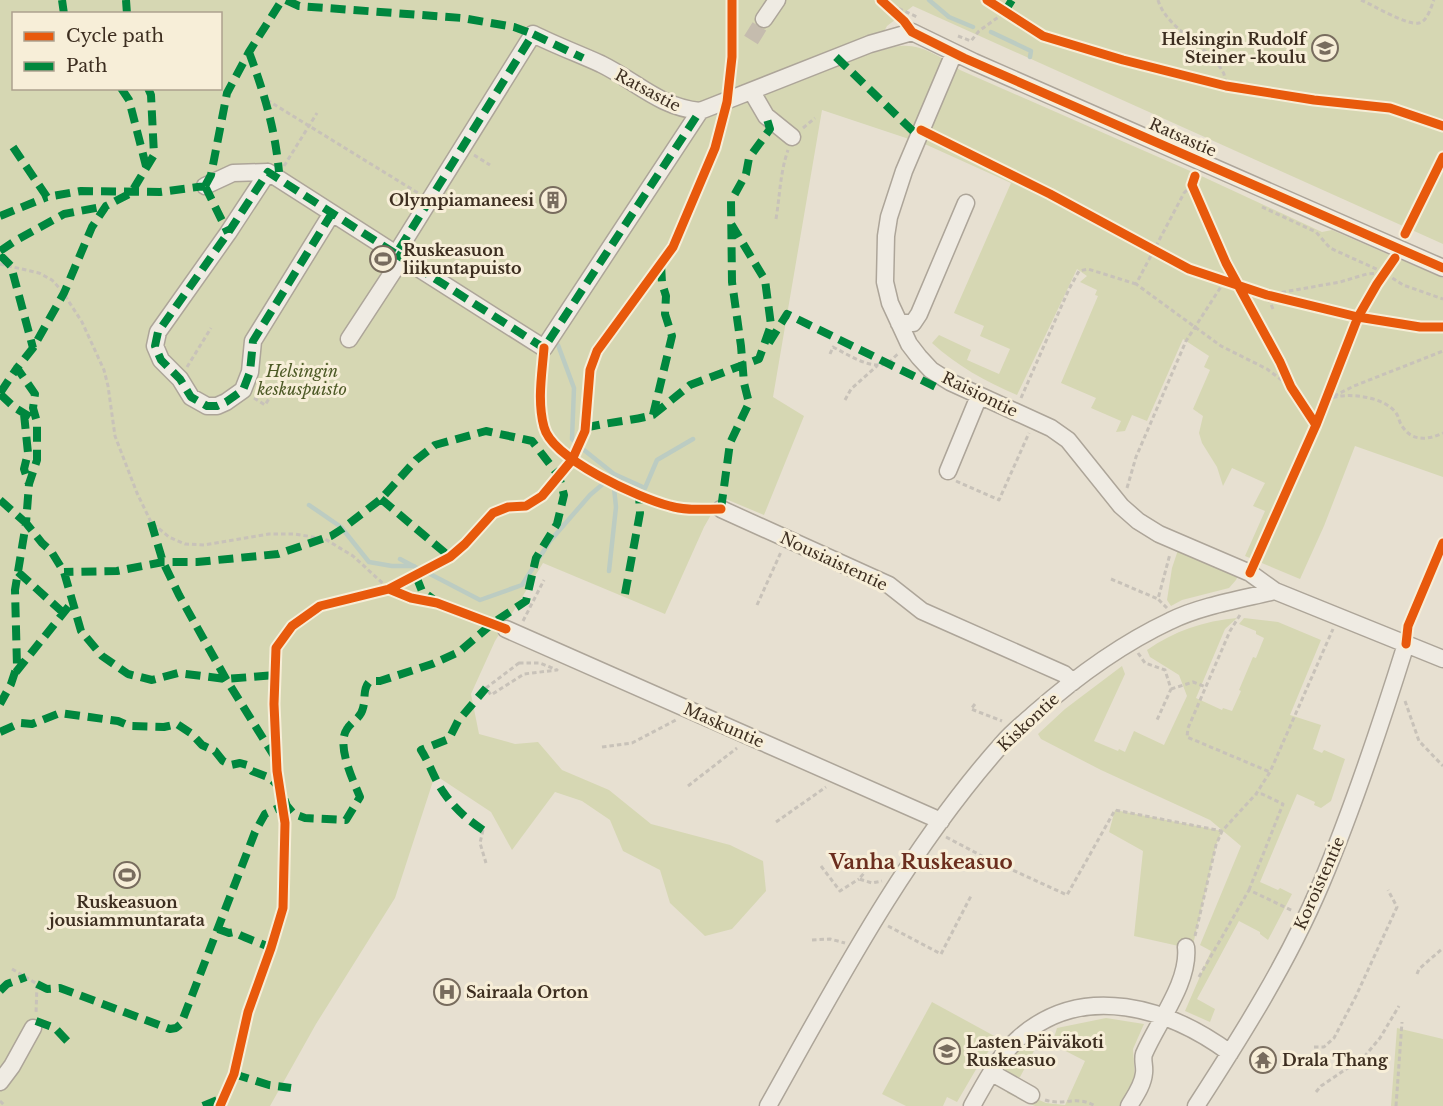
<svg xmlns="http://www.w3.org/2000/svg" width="1443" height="1106" viewBox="0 0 1443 1106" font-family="'Libre Baskerville',serif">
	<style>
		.green { fill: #d6d7b3; fill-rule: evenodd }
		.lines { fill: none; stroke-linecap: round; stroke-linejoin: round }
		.stream { stroke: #bcccc2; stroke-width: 4.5 }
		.minor-tunnel { stroke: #c5bcae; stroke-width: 16; stroke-dasharray: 16 8; stroke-linecap: butt }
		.minor-casing { stroke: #ada599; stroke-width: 19 }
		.path { stroke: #c8c2b9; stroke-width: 3; stroke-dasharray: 4.5 3; stroke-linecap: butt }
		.minor { stroke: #efebe3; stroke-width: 16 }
		.quiet { stroke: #00873e; stroke-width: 8; stroke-dasharray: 15 8; stroke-linecap: butt }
		.cycleway-casing { stroke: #f7eed8; stroke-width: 13 }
		.cycleway { stroke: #e8590c; stroke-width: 9 }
		.labels { text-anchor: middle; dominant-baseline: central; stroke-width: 6; stroke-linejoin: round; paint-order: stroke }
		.poi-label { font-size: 16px; font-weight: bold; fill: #3d2e20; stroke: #f7eed8; text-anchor: start }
		.street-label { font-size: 16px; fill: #3d2e20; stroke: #f7eed8 }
		.park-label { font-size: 16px; font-style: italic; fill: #4d5a26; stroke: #f7eed8 }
		.quarter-label { font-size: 20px; font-weight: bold; fill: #6b2e1e; stroke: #f7eed8 }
	</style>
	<rect width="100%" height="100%" fill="#e7e0d1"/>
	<!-- green -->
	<path class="green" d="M0,0H1443V244L913,6L887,26L872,53C881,51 891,47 900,46C923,44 942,58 960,70L1197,174L1322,232L1332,230L1443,278V477L1355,446L1324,526L1300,579L1245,556L1265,511L1253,506L1265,483L1232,468L1223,486L1217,467L1202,443L1199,433L1203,416L1193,409L1210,370L1204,367L1209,356L1183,339L1147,421L1132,415L1125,431L1116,432L1121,421L1091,408L1096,398L1061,383L1098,296L1095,295L1097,290L1080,282L1087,276L1077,269L1017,395C985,381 957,366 932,343L939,335L971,350L967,360L999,374L1010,349L980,336L984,326L954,313L1011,183L927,145L822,110L773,397L804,416L764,515L721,497L704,527L665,614L543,563L495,641L471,694L479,734L515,744L538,742L562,770L609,790L651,824L730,845L763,861L766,891L732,929L705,936L670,903L660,870L623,851L610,820L582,801L555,792L512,850L491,812L435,775L395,898L316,1024L270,1106H0ZM14,14H220V88H14Z
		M1178,550L1239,573L1236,580L1229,588L1182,600L1171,606L1167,600L1172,568Z
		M1237,618L1225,629L1196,698L1222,710L1223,708L1232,711L1241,691L1239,690L1253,657L1256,658L1264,638L1256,634V631L1239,624L1244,618L1278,622L1321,640L1290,715L1321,725L1313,749L1322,753L1324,750L1345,759L1331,801L1321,808L1314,805L1315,802L1297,794L1260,882L1278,890L1280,888L1292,894L1268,940L1260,934V932L1239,921L1197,999L1215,1009L1210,1022L1185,1011L1211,951L1200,945L1241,846L1210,820L1101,770L1041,739L1038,734L1065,709L1122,666L1125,674L1094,741L1118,751L1119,749L1125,752L1134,731L1164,745L1187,696L1179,675L1150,657L1147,650C1174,631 1204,621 1237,618Z
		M1115,810L1222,831L1216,845L1192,949L1134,936L1143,851L1109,832Z
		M932,1002L998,1038L978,1066L957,1102L947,1097L943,1106H906L882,1094Z
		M1106,1018L1144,1024L1133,1049L1135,1079L1122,1106H1035L1007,1093L1009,1087L1046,1103L1065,1105L1085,1061L1052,1044L1057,1028Z
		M1397,1028L1443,1039V1106H1391Z
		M1041,1032L1042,1036L1020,1077L1018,1078L1004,1072L1003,1069L1010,1057Z"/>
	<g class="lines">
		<!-- stream -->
		<path class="stream" d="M929,0L949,17L973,27
			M991,32L1031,51L1030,57
			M558,345L574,388L572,439L576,443
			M584,450L614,474L645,488L657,460L693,439
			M309,505L341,527L369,562L392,566H414
			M400,559L419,569
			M609,571L616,507L614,488
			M430,574L480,600L522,585L550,541L590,495L604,483"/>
		<!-- minor-tunnel -->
		<path class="minor-tunnel" d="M751,40L764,19"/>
		<defs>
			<path id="minor" d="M764,19L777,0
				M954,53L904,171L889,217L886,236L885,282L890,303L909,344L919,357L931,370L950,382L1051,428L1068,440L1121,506L1138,521L1159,534L1250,573L1275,591L1443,659
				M752,92L766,116L792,137
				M205,186L233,173L268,172
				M332,213L253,341L250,372L243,390L226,402L217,406H207L191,397L180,379L161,360L155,346L158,332L228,233L268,172L396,254L533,34C555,45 579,54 601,64C636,81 659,107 700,111L870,44L912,32L974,62L1443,268
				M396,254L544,348L700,111
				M899,323H913L919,314L966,203
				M349,339L402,258
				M948,471L979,396
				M721,509L889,585L922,611L1064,674L1073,682
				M506,629L941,821
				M992,1073L1031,1095
				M0,1082L12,1066L33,1028
				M768,1106C838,981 906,852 1002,744C1012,732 1024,723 1035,713C1076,677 1121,644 1170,621C1200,606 1242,599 1275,591
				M972,1106C985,1083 999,1055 1019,1038C1083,981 1169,1008 1230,1053
				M1129,1106C1135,1096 1143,1085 1144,1073C1145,1066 1142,1060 1144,1054C1157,1023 1190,982 1186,947
				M1196,1106C1242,1035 1288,962 1321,884C1354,806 1381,724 1406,644"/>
		</defs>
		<!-- minor casing -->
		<use href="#minor" class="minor-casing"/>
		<!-- path -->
		<path class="path" d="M1158,0C1167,30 1209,46 1223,72C1225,75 1225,81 1226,86
			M1361,0C1373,5 1407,26 1419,23C1427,22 1431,7 1434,0
			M885,2L917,17
			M958,36L971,41L979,31L1004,13
			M267,100L418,193
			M803,128L815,118
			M474,155L490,165
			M284,166L317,113
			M1192,185L1184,193L1136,284L1221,346L1267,369L1291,387
			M1262,207L1316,232L1330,248L1385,273L1403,285L1443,299
			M776,219C780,195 780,173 788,150
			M0,264L39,273L52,280L62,291L82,322L104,370L108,386L115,436L137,493L151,522L169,537L185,544L204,545L269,534H295L325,539L353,556L389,589
			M1273,309L1267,295L1340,282L1367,274L1383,273
			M830,354L833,347C847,354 872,371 888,363C891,361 895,356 899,353
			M187,367L211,328
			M1334,396L1354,386L1443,351
			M254,398L265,405L284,375
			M1021,398L1069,289L1079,271L1088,269L1136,284
			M845,400L851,389L877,366
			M1326,400C1344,391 1384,396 1396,413C1399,417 1399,422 1402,426C1412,442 1428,440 1443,433
			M956,481L999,500L1029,433
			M1127,488L1136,457L1186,341L1224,282
			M1111,579L1158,599
			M757,605L781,552
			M1167,608L1158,599L1170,554
			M1240,615L1230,631L1188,728L1187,737L1270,772
			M523,621L544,580
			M1138,653L1145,663L1165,670L1171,689L1157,720
			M519,663H540L557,670L524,674L491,695L486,688Z
			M1171,689L1193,682L1206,687
			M1405,701L1419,741L1443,766
			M975,704L971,709L1002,721
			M602,747L632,743L676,720
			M688,786L737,748
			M776,822L826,787
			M483,830L480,843L486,863
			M946,837L984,857L1067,895L1115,810L1222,831
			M821,866L840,891L859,879
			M862,868L865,872L859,879L872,883L882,881
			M1249,890L1283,804L1262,794H1257
			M888,926L941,954L972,894
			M1195,936L1216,845L1222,831L1256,794L1270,772L1333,629
			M812,940L830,939L845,943
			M12,969L37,984L36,1014
			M1417,974L1419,969L1443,948
			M1199,977L1249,890L1293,911
			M1314,1047H1324L1334,1038L1356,996L1397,907L1388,890
			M1316,1092L1321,1086L1364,1057L1380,1038L1399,1006
			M1045,1100C1064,1106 1077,1095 1095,1106
			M0,1101L5,1106
			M1396,1106L1402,1022"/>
		<!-- minor -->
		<use href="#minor" class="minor"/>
		<!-- quiet -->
		<path class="quiet" d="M62,0L64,14
			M126,0L127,14
			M286,0L299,6L462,18L514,27L533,34
			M1004,13L1012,0
			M249,52C264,93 275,128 279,172
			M836,57L918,136
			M121,88L129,100L146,166
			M148,88L151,95L154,155L131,193L106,206L92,227L64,293L33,348L17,368L35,394L33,408L37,422V460L29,484L26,523L42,543L51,551L64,572L81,631L102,656L128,674L152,680L178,673L226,679L276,675
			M13,147L47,197L81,191L160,192L205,186
			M205,186L211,175L227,93L249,52L282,0
			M205,186L228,233
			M332,213L253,341L250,372L243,390L226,402L217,406H207L191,397L180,379L161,360L155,346L158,332L228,233L268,172L396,254L533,34L583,58
			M0,216L47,197
			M0,251L15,241L64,214L106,206
			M396,254L544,348L700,111
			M0,255L11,266L33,348
			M769,343L787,314L942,390
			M0,393L17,368
			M0,394L14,407L30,417
			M24,414L28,453L24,469L29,484
			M653,415L690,385L759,359L771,325L765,280L730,222
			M585,428C608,422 631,421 653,415L672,336L665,314L666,296L662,283L661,264
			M381,499L450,557
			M0,500L26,523L15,590L17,666L11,684L0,704
			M721,509L730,443L749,403L744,383L741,346L732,282L731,201L746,174L749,158L770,129L766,116
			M151,522L163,562L179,595L226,679L274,756
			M18,572L69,618
			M416,576L422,591L433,599
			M625,594L640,513L639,495
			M16,672L73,601
			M0,732L20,723L32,724L60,713L118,721L130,726L164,727L177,724L192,734L202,745L215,751L223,761L231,765L240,763L247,765L252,771L270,778L280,788L287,806L294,814L305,818L346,820L360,797C353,780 336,745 347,729C352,721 361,718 363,708C366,698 362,689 370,681H380L432,664L459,652L493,623L526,601L536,558L557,524L564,495L559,476L532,441L486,431L435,445L416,460L381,499L342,529L331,536L278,554L197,562H163L117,571L64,572
			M483,830C468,820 455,809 444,793C435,781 430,764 421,750L449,739L458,721L486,688
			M218,929L229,933L234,932C246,939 259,942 271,948
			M37,984L47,989L60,988L170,1029L176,1028L181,1024L255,832L265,814L283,806
			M0,991L7,984L26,977
			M36,1021L55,1028L70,1044
			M234,1074L269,1085L291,1088
			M203,1106L225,1097"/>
		<defs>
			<path id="cycleway" d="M881,0L904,21L912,32L964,58L1443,268
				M987,0L1043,36L1123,60L1226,86L1314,100L1390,108L1443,126
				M921,130L1050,194L1189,269L1267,295L1358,317L1420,327H1443
				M1195,176L1192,185L1226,263L1280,362L1291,387L1316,425
				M1405,234L1443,157
				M544,348C542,374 537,401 544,427C552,459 639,498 670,506C685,511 705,509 721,509
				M1250,573L1316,425L1358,317L1377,284L1395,258
				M389,589L411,598L437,603L506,629
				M1406,644L1408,626L1443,543
				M220,1106L234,1074L248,1012L271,948L283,908L285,823L277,771L274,704L276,648L292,626L320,606L389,589L450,557L465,544L493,513L508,507L526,506L542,496L572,460L585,431L590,370L597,351L673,247L715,148L727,102L732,57V0"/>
		</defs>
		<!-- cycleway casing -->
		<use href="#cycleway" class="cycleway-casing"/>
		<!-- cycleway -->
		<use href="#cycleway" class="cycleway"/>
	</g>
	<!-- icons -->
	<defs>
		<symbol id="school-ring" viewBox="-11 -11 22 22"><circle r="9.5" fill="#f7eed8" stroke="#786c5e" stroke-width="1.5"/><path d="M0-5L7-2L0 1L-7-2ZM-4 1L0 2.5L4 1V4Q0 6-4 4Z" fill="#786c5e"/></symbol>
		<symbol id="building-ring" viewBox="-11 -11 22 22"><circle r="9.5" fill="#f7eed8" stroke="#786c5e" stroke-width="1.5"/><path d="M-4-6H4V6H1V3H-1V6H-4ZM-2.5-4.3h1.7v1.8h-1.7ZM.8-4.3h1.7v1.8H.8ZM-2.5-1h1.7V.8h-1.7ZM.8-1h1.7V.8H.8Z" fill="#786c5e"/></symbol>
		<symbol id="stadium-ring" viewBox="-11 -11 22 22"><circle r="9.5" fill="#f7eed8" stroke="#786c5e" stroke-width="1.5"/><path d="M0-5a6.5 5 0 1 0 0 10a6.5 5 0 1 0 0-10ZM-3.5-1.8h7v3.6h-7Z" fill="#786c5e"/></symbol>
		<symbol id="hospital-ring" viewBox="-11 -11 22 22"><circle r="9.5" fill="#f7eed8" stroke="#786c5e" stroke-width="1.5"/><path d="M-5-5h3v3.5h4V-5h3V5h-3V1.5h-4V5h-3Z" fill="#786c5e"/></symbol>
		<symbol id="temple-ring" viewBox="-11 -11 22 22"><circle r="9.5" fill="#f7eed8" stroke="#786c5e" stroke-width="1.5"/><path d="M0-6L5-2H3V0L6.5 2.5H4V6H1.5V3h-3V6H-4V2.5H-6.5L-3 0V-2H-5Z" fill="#786c5e"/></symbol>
	</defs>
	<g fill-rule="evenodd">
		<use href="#school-ring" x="1310" y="33" width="30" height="30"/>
		<use href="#building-ring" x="538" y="185" width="30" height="30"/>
		<use href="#stadium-ring" x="368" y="244" width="30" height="30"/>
		<use href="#stadium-ring" x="112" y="860" width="30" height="30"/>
		<use href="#hospital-ring" x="432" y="977" width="30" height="30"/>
		<use href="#school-ring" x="932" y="1036" width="30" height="30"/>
		<use href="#temple-ring" x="1248" y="1045" width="30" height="30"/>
	</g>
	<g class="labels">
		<!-- poi labels -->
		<g class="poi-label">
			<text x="1306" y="39" text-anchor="end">Helsingin Rudolf<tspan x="1306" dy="18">Steiner -koulu</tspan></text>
			<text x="534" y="200" text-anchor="end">Olympiamaneesi</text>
			<text x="403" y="250">Ruskeasuon<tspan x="403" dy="18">liikuntapuisto</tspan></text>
			<text x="127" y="902" text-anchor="middle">Ruskeasuon<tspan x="127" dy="18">jousiammuntarata</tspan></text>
			<text x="466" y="992">Sairaala Orton</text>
			<text x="966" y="1042">Lasten Päiväkoti<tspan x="966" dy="18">Ruskeasuo</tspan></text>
			<text x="1282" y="1060">Drala Thang</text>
		</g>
		<!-- street labels -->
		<g class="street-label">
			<text transform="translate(648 90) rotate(28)">Ratsastie</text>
			<text transform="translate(1183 137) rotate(24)">Ratsastie</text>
			<text transform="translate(980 394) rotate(26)">Raisiontie</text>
			<text transform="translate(834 561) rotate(25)">Nousiaistentie</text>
			<text transform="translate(1028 722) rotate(-43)">Kiskontie</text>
			<text transform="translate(724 725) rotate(24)">Maskuntie</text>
			<text transform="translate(1319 883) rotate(-66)">Koroistentie</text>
		</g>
		<!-- park labels -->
		<g class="park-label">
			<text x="302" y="371">Helsingin<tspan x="302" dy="18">keskuspuisto</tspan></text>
		</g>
		<!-- quarter labels -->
		<g class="quarter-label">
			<text x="921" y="862">Vanha Ruskeasuo</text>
		</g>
	</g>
	<!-- legend -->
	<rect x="12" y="12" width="210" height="78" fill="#f7eed8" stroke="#ada18e" stroke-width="1.5"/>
	<rect x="24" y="32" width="30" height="9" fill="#e8590c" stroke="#ada18e" stroke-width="1.5"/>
	<text x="66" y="42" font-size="18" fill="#3d2e20">Cycle path</text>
	<rect x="24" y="62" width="30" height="9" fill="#00873e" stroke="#ada18e" stroke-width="1.5"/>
	<text x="66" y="72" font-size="18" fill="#3d2e20">Path</text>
</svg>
